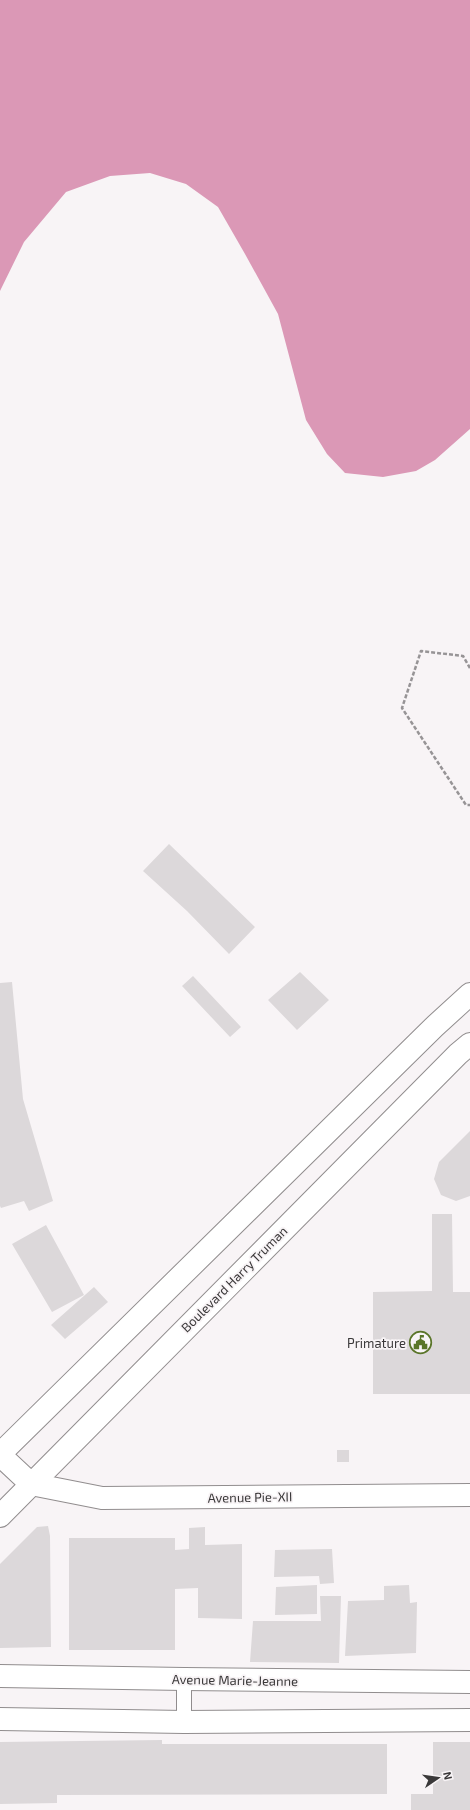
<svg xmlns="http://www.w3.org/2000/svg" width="470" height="1810" viewBox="0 0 470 1810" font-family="'Exo 2',sans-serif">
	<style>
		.water { fill: #db98b6 }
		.building { fill: #dcd8da }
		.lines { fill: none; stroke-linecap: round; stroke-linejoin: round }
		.lane-casing { stroke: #918d8e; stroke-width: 16 }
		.street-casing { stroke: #918d8e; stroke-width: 24 }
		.secondary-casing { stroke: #918d8e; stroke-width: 24 }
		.path { stroke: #979496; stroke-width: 2.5; stroke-dasharray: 4 2; stroke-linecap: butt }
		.lane { stroke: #fff; stroke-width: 14 }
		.street { stroke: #fff; stroke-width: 22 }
		.secondary { stroke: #fff; stroke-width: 22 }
		.labels { text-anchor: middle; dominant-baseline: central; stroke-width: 3.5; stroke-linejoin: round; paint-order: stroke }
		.street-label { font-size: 13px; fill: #3a3839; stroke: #f8f4f6 }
		.poi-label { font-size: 13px; fill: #3a3839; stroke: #f8f4f6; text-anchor: end }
	</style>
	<rect width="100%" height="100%" fill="#f8f4f6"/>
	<!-- water -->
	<path class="water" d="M0,0H470V429L435,460L416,471L383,477L345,473L327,454L306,420L278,314L245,254L218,207L186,184L150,173L110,176L66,192L24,242L0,291Z"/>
	<!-- building -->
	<path class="building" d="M169,844L255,927L229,954L187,911L143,871Z
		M300,972L329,1000L297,1030L268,1000Z
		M193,976L241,1027L230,1037L182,986Z
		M12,982L23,1099L53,1201L29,1211L24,1201L1,1208L0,1206V983Z
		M470,1131V1196L456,1201L441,1195L434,1179L439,1162Z
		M432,1214H452L453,1292H470V1394H373V1292L432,1291Z
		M46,1225L84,1295L52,1312L12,1244Z
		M94,1287L108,1302L65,1339L51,1325Z
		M337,1450H349V1462H337Z
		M48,1526L50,1536L51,1647L0,1648V1564L37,1527Z
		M205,1527V1545L242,1544V1619L198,1618V1588L175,1589V1650H69V1538H175V1550L189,1549V1528Z
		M332,1549L334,1583L320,1584L319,1576L274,1577L275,1550Z
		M317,1585V1614L275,1615L276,1587Z
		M409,1585L410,1603L417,1602L416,1653L345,1656L348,1601L384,1600V1586Z
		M320,1596H341L339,1663L250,1662L253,1621H321Z
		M162,1740V1744H387V1794L57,1795V1803L0,1804V1742Z
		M433,1742H470V1810H411V1794H433Z"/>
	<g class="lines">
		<defs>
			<path id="lane" d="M184,1679V1722"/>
			<path id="street" d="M0,1455L31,1484L102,1498L470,1495"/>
			<path id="secondary" d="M0,1454L434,1027L470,994
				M0,1516L458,1054L470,1044
				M0,1676L184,1679L470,1682
				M0,1719L184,1722L470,1720"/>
		</defs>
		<!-- lane casing -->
		<use href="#lane" class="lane-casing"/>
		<!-- street casing -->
		<use href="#street" class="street-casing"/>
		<!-- secondary casing -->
		<use href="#secondary" class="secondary-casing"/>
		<!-- path -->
		<path class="path" d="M470,668L463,656L421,651L402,708L466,805H470"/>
		<!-- lane -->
		<use href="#lane" class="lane"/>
		<!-- street -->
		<use href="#street" class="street"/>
		<!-- secondary -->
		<use href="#secondary" class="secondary"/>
	</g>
	<!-- icons -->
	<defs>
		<symbol id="civic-ring" viewBox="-11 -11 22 22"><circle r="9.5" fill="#f8f4f6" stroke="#5a7529" stroke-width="1.5"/><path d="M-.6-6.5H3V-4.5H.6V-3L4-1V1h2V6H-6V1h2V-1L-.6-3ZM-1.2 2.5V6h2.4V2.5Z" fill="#5a7529"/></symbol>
	</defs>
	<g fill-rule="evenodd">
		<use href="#civic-ring" x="408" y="1330" width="25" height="25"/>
	</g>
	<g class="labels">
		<!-- street labels -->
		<g class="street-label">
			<text transform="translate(234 1279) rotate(-45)">Boulevard Harry Truman</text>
			<text transform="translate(250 1497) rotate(-1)">Avenue Pie-XII</text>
			<text transform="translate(235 1680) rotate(1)">Avenue Marie-Jeanne</text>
		</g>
		<!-- poi labels -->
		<g class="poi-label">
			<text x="406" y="1343">Primature</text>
		</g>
	</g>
	<!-- north arrow -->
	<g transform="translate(438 1778) rotate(77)" stroke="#f8f4f6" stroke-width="3" paint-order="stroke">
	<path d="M0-3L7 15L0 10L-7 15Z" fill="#3a3839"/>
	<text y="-6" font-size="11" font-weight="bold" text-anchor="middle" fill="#3a3839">N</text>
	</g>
</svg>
